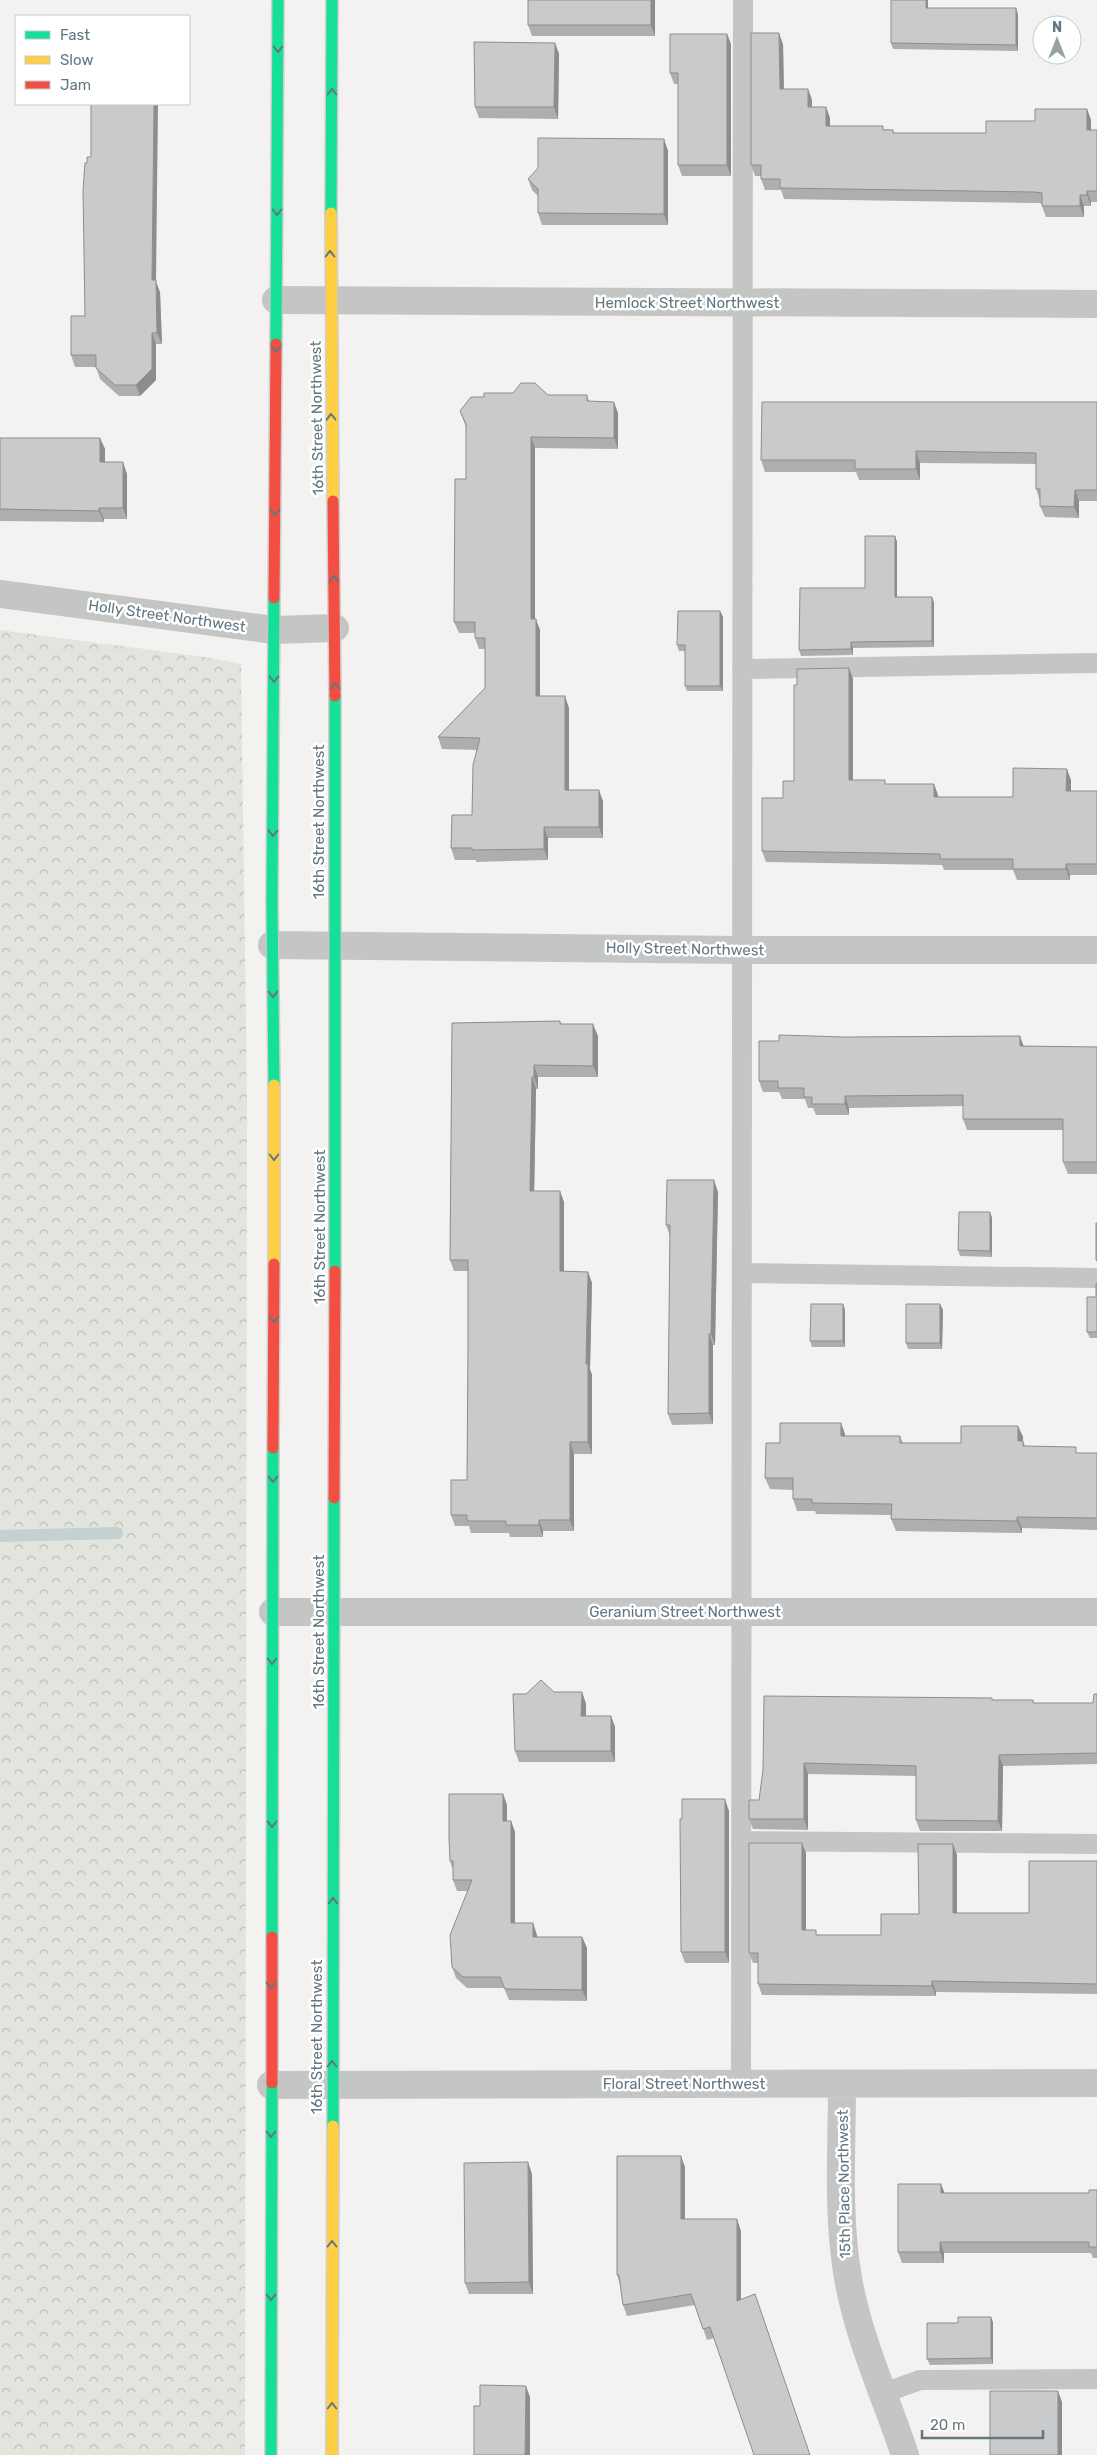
<svg xmlns="http://www.w3.org/2000/svg" width="1097" height="2455" viewBox="0 0 1097 2455" font-family="Rubik,sans-serif">
	<style>
		.forest { fill: url(#forest-crowns) }
		.lines { fill: none; stroke-linecap: round; stroke-linejoin: round }
		.stream { stroke: #c5d0d0; stroke-width: 12 }
		.fast-casing { stroke: #cecfce; stroke-width: 14 }
		.slow-casing { stroke: #cecfce; stroke-width: 14 }
		.jam-casing { stroke: #cecfce; stroke-width: 14 }
		.lane { stroke: #c4c6c6; stroke-width: 20 }
		.street { stroke: #c4c6c6; stroke-width: 28 }
		.fast { stroke: #16e098; stroke-width: 11 }
		.slow { stroke: #ffcf43; stroke-width: 11 }
		.jam { stroke: #f24e42; stroke-width: 11 }
		.wall { fill: #adaeaf }
		.shaded-wall { fill: #8d8d8e }
		.building { fill: #c9cacb; stroke: #8d8d8e }
		.oneway { stroke: #637780 }
		.labels { text-anchor: middle; dominant-baseline: central; stroke-width: 5; stroke-linejoin: round; paint-order: stroke }
		.street-label { font-size: 15px; fill: #637780; stroke: #fff }
	</style>
	<defs>
		<pattern id="forest-crowns" width="20" height="18" patternUnits="userSpaceOnUse" patternTransform="scale(1.25)"><rect width="20" height="18" fill="#e2e4de"/><path d="M2 6a3 3 0 1 1 6 0M12 15a3 3 0 1 1 6 0" fill="none" stroke="#bbbeb9"/></pattern>
	</defs>
	<rect width="100%" height="100%" fill="#f3f2f0"/>
	<!-- forest -->
	<path class="forest" d="M0,630L212,658L241,664L247,1101L245,2455H0Z"/>
	<g class="lines">
		<!-- stream -->
		<path class="stream" d="M0,1536L117,1533"/>
		<defs>
			<path id="fast" d="M331,213L332,0
				M276,344L278,0
				M335,696V1271
				M274,1085L272,902L274,598
				M272,1937L273,1448
				M333,2126L334,1498
				M271,2455L272,2083"/>
			<path id="slow" d="M331,213L333,501
				M274,1264V1085
				M332,2455L333,2126"/>
			<path id="jam" d="M333,501L335,696
				M274,598L276,344
				M273,1448L274,1264
				M334,1498L335,1271
				M272,2083V1937"/>
		</defs>
		<!-- fast casing -->
		<use href="#fast" class="fast-casing"/>
		<!-- slow casing -->
		<use href="#slow" class="slow-casing"/>
		<!-- jam casing -->
		<use href="#jam" class="jam-casing"/>
		<!-- lane -->
		<path class="lane" d="M742,669L1097,663
			M742,1273L1097,1278
			M741,1841L1097,1844
			M741,2084L743,0
			M884,2393L920,2380L1097,2379"/>
		<!-- street -->
		<path class="street" d="M276,300L1097,304
			M0,594L274,630L335,628
			M272,945L743,950H1097
			M273,1612H1097
			M842,2084C842,2148 837,2215 848,2278C858,2337 886,2398 905,2455
			M271,2085L1097,2083"/>
		<!-- fast -->
		<use href="#fast" class="fast"/>
		<!-- slow -->
		<use href="#slow" class="slow"/>
		<!-- jam -->
		<use href="#jam" class="jam"/>
	</g>
	<!-- wall -->
	<path class="wall" d="M655,0V36H532L528,25Z
		M1018,14V51L893,49L891,43Z
		M727,34L731,44V176H682L678,165V84H674L670,73Z
		M555,43L559,54L558,119L479,118L475,107Z
		M783,44L784,89H808L812,100V107H826L830,118V126L893,130L894,133H986L1087,109L1091,120V130H1097V202H1091V206H1084V217H1046L1042,206V204L1039,203L784,199L781,190H765L761,179V176H755L751,165Z
		M664,139L668,151V225H542L538,213V196L532,190L528,179Z
		M156,282L160,292L162,344H156V380L140,396H119L100,379L96,367H75L71,355L85,316Z
		M548,395H587L589,401L618,413V449L535,448V619L540,630V696L569,708V790L603,801V838H548V860L476,862V860H455L451,848L472,815L477,750L442,749L438,737L485,688V649H479L475,638V633H459L454,622L466,479V427L460,411Z
		M1097,402V501H1079V518L1045,517L1040,506V501L1036,489V464L920,463V480H859L856,472H765L761,460Z
		M0,438H100L105,449V462L127,474V519H104V522L0,521Z
		M895,536L897,542V597H932L934,603V647L853,648V655L801,656L799,650L865,588Z
		M720,611L723,617V691H687L685,686V651H679L677,645Z
		M849,668L853,679V780L887,784H934L938,797H1013L1071,780V791H1097V875H1070V880H1017L1013,870H944L942,865L766,862L762,851L783,798L794,781L797,685Z
		M560,1021L561,1024L598,1036V1077H538V1089H536L534,1191L564,1202V1271L588,1272L592,1283L590,1369L592,1375V1454H574V1531H543V1537H510L509,1533H471L469,1526H455L451,1515L467,1480L468,1348V1271H454L450,1260L452,1023Z
		M1020,1036L1023,1046L1097,1047V1174H1068L1063,1162V1130H967L963,1119V1106L849,1108V1115H816L813,1108H808L805,1099H782L779,1092H763L759,1081L779,1041L845,1037Z
		M718,1192L715,1345H713V1424L672,1425L668,1414L670,1236L666,1225Z
		M990,1212L992,1218V1257L960,1256L958,1250Z
		M1097,1283V1338H1090L1087,1332L1096,1297Z
		M843,1304L845,1310V1347H812L810,1341Z
		M940,1304L943,1310L942,1349H908L906,1343Z
		M841,1423L845,1436H900L903,1443H961L1018,1426L1023,1437V1441L1025,1446L1078,1453H1097V1530L1022,1528V1533L896,1531L891,1519L892,1515L816,1514L815,1511H797L793,1499V1490L770,1489L765,1478L780,1443Z
		M554,1692H582L586,1704V1716H611L615,1727V1762H519L515,1751L526,1694Z
		M1097,1694V1764L1003,1766L1002,1831H920L916,1820V1776L808,1774V1830L753,1829L749,1819L759,1800L763,1770L993,1700H1033L1034,1703H1093Z
		M503,1794L507,1805V1821H511L515,1832V1923H533L537,1937H582L587,1948V2001L509,2000L504,1988H467L456,1978L452,1967L467,1891H457L453,1880V1870L450,1861Z
		M729,1811V1963H685L681,1952Z
		M802,1843L806,1853V1930L818,1935H881L919,1914L953,1844L957,1855V1913H1029L1097,1861V1994L936,1992V1996L762,1995L758,1984V1963H753L749,1953Z
		M685,2167V2219L741,2231L714,2338L707,2340L695,2305L627,2316L623,2305L620,2285L617,2275Z
		M532,2174L533,2294H469L465,2283Z
		M941,2184L944,2193H1089L1097,2190V2258H1093L1091,2253H944V2263H902L898,2252Z
		M993,2322V2364L930,2365L927,2359L958,2323Z"/>
	<!-- shaded-wall -->
	<path class="shaded-wall" d="M651,0H655V36L651,25Z
		M926,0H928V14L926,8Z
		M1016,8L1018,14V51L1016,45Z
		M779,33L783,44L784,100L780,89Z
		M727,34L731,44V176L727,165Z
		M555,43L559,54L558,119L554,107Z
		M808,89L812,100V118L808,107Z
		M154,104H158L156,282L160,292L162,344L157,333L152,280Z
		M826,107L830,118V138L826,126Z
		M1087,109L1091,120V141L1087,130Z
		M664,139L668,151V225L664,214Z
		M1087,191L1091,202V206L1087,195Z
		M1080,195L1084,206V217L1080,206Z
		M152,333L156,344V380L140,396L136,385Z
		M614,402L618,413V449L614,438Z
		M531,437L535,448V630L531,619Z
		M100,438L105,449V474L100,462Z
		M916,451L920,463V480L916,469Z
		M123,462L127,474V519L123,508Z
		M1075,490L1079,501V518L1074,507Z
		M99,508L104,519V522L99,511Z
		M895,536L897,542V603L895,597Z
		M932,597L934,603V647L932,641Z
		M720,611L723,617V691L720,686Z
		M536,619L540,630V707L536,696Z
		M851,642L853,648V655L851,649Z
		M849,668L853,679V791L849,780Z
		M565,696L569,708V801L565,790Z
		M1067,769L1071,780V803L1066,791Z
		M934,784L938,795V809L934,797Z
		M599,790L603,801V838L599,827Z
		M544,827L548,838V860L544,849Z
		M1066,864L1070,875V880L1066,869Z
		M593,1024L598,1036V1077L593,1066Z
		M1020,1036L1024,1047L1020,1046Z
		M534,1065L538,1077V1089L534,1077Z
		M532,1077L536,1089L534,1202L530,1191Z
		M845,1096L849,1108V1115L845,1104Z
		M714,1180L718,1192L715,1345L711,1334Z
		M560,1191L564,1202V1282L560,1271Z
		M990,1212L992,1218V1257L990,1251Z
		M588,1272L592,1283L590,1369L592,1375V1454L588,1442L586,1364Z
		M843,1304L845,1310V1347L843,1341Z
		M940,1304L943,1310L942,1349L940,1343Z
		M709,1334L713,1345V1424L709,1413Z
		M841,1423L845,1434V1447L841,1436Z
		M1018,1426L1023,1437V1452L1018,1441Z
		M570,1442L574,1454V1531L570,1520Z
		M1017,1517L1022,1528V1533L1017,1521Z
		M539,1520L543,1531V1537L539,1525Z
		M582,1692L586,1704V1727L581,1716Z
		M611,1716L615,1727V1762L611,1751Z
		M999,1755L1003,1766L1002,1831L998,1821Z
		M804,1763L808,1774V1830L804,1819Z
		M503,1794L507,1805V1832L503,1821Z
		M725,1799L729,1811V1963L725,1952Z
		M511,1821L515,1832V1935L511,1923Z
		M802,1843L806,1853V1940L802,1930Z
		M953,1844L957,1855V1924L953,1913Z
		M533,1923L537,1935V1948L533,1937Z
		M582,1937L587,1948V2001L582,1990Z
		M932,1981L936,1992V1996L932,1986Z
		M681,2156L685,2167V2230L681,2219Z
		M528,2162L532,2174L533,2294L529,2282Z
		M941,2184L945,2194L941,2193Z
		M737,2219L741,2231V2312L737,2301Z
		M940,2242L944,2253V2263L940,2252Z
		M991,2317L993,2322V2364L991,2358Z
		M526,2386L530,2397V2455H525Z
		M1058,2391L1062,2402V2455H1058Z"/>
	<!-- building -->
	<path class="building" d="M528,0H651V25H528Z
		M891,0H926V8H1016V45L891,43Z
		M751,33H779L780,89H808V107H826V126H883V130H893V133H986V121H1035V109H1087V130H1097V191H1087V195H1080V206H1042V193L1035,192L780,188V179H761V165H751Z
		M670,34H727V165H678V73H670Z
		M474,42L555,43L554,107H475Z
		M91,104H154L152,280H156L157,333H152V369L136,385H115L96,368V355H71V316H85L83,190L85,163H87V157H91Z
		M538,138L664,139V214L538,213V189L528,179L538,168Z
		M521,383H535L548,395H587V401L614,402V438L531,437V619H536V696H565V790H599V827H544V849L472,850V848H451L452,815H472L473,765L480,738L438,737L485,688V638H475V622H454L455,479H466V424L460,411L471,397H484V393H513Z
		M762,402H1097V490H1075L1074,507L1040,506V489H1036V453L916,451V469H855V460H761Z
		M0,438H100V462H123V508H99V511L0,509Z
		M865,536H895V597H932V641L851,642V649L799,650L800,588H865Z
		M678,611H720V686H685V645H677Z
		M849,668V780H885V784H934V797H1013V768L1067,769L1066,791H1097V864H1066V869H1013V859H940V854L762,851V798H783V781H794V685H797V669Z
		M560,1021V1024H593V1066L534,1065V1077H532L530,1191H560V1271L588,1272L586,1364H588V1442H570V1520H539V1525H506V1521H467V1515H451V1480H467L468,1348V1260H450L452,1023Z
		M779,1035L845,1037L1020,1036V1046L1097,1047V1162H1063V1119H963V1095L845,1096V1104H812V1097H804V1088H778V1081H759V1041H779Z
		M667,1180H714L711,1334H709V1413L668,1414L670,1225H666Z
		M959,1212H990V1251L958,1250Z
		M1096,1223H1097V1261L1096,1260Z
		M1097,1283V1332H1087V1297H1096V1284Z
		M811,1304H843V1341H810Z
		M906,1304H940V1343H906Z
		M780,1423H841V1436H900V1443H961V1426H1018V1441H1023V1446L1076,1447V1453H1097V1518L1017,1517V1521L891,1519L892,1504L812,1503V1499H793V1478H765L766,1443H780Z
		M541,1680L554,1692H582L581,1716H611V1751H515L513,1694H526Z
		M1094,1694H1097V1753L999,1755L998,1821L916,1820V1766L804,1763V1819H749V1800H759L763,1770L764,1696L992,1698V1700H1033V1703H1093Z
		M449,1794H503V1821H511V1923H533V1937H582V1990L505,1989L500,1977H463L452,1967L450,1935L472,1880H453V1861H450L449,1838Z
		M682,1799H725V1952H681L680,1819H682Z
		M749,1843H802V1930H816V1935H881V1914H919L918,1844H953V1913H1029V1861H1097V1984L932,1981V1986L758,1984V1953H749Z
		M617,2156H681V2219H737V2301L755,2294L810,2455H754L710,2327L703,2329L691,2294L623,2305L619,2275H617Z
		M528,2162L529,2282L465,2283L464,2163Z
		M898,2184H941V2193H1089V2190H1097V2247H1089V2242H940V2252H898Z
		M958,2317H991V2358L927,2359V2323H958Z
		M480,2385L526,2386L525,2455H474V2406H480Z
		M990,2391H1058V2455H990Z"/>
	<!-- one-way arrows -->
	<defs><path id="oneway-chevron" d="M-2-3.5L2.5 0L-2 3.5" fill="none" stroke-width="1.6" stroke-linecap="round" stroke-linejoin="round" transform="scale(1.25)"/></defs>
	<g class="oneway">
		<use href="#oneway-chevron" transform="translate(278 49) rotate(90)"/>
		<use href="#oneway-chevron" transform="translate(332 92) rotate(-90)"/>
		<use href="#oneway-chevron" transform="translate(277 212) rotate(90)"/>
		<use href="#oneway-chevron" transform="translate(330 254) rotate(-90)"/>
		<use href="#oneway-chevron" transform="translate(276 349) rotate(90)"/>
		<use href="#oneway-chevron" transform="translate(331 417) rotate(-91)"/>
		<use href="#oneway-chevron" transform="translate(275 512) rotate(90)"/>
		<use href="#oneway-chevron" transform="translate(334 579) rotate(-91)"/>
		<use href="#oneway-chevron" transform="translate(274 679) rotate(90)"/>
		<use href="#oneway-chevron" transform="translate(335 686) rotate(-90)"/>
		<use href="#oneway-chevron" transform="translate(273 833) rotate(91)"/>
		<use href="#oneway-chevron" transform="translate(273 994) rotate(89)"/>
		<use href="#oneway-chevron" transform="translate(274 1157) rotate(90)"/>
		<use href="#oneway-chevron" transform="translate(274 1319) rotate(90)"/>
		<use href="#oneway-chevron" transform="translate(273 1479) rotate(90)"/>
		<use href="#oneway-chevron" transform="translate(272 1661) rotate(90)"/>
		<use href="#oneway-chevron" transform="translate(272 1824) rotate(90)"/>
		<use href="#oneway-chevron" transform="translate(333 1901) rotate(-90)"/>
		<use href="#oneway-chevron" transform="translate(271 1985) rotate(90)"/>
		<use href="#oneway-chevron" transform="translate(332 2064) rotate(-90)"/>
		<use href="#oneway-chevron" transform="translate(271 2134) rotate(90)"/>
		<use href="#oneway-chevron" transform="translate(332 2244) rotate(-90)"/>
		<use href="#oneway-chevron" transform="translate(271 2297) rotate(90)"/>
		<use href="#oneway-chevron" transform="translate(332 2406) rotate(-90)"/>
	</g>
	<g class="labels">
		<!-- street labels -->
		<g class="street-label">
			<text x="687" y="303">Hemlock Street Northwest</text>
			<text transform="translate(317 418) rotate(-91)">16th Street Northwest</text>
			<text transform="translate(167 616) rotate(8)">Holly Street Northwest</text>
			<text transform="translate(319 822) rotate(-90)">16th Street Northwest</text>
			<text transform="translate(685 949) rotate(1)">Holly Street Northwest</text>
			<text transform="translate(320 1227) rotate(-90)">16th Street Northwest</text>
			<text x="685" y="1612">Geranium Street Northwest</text>
			<text transform="translate(319 1632) rotate(-90)">16th Street Northwest</text>
			<text transform="translate(317 2037) rotate(-90)">16th Street Northwest</text>
			<text x="684" y="2084">Floral Street Northwest</text>
			<text transform="translate(844 2184) rotate(-91)">15th Place Northwest</text>
		</g>
	</g>
	<!-- legend -->
	<rect x="15" y="15" width="175" height="90" fill="#ffffff" stroke="#c1c9cc"/>
	<rect x="25" y="31" width="25" height="8" fill="#16e098" stroke="#c1c9cc"/>
	<text x="60" y="40" font-size="15" fill="#637780">Fast</text>
	<rect x="25" y="56" width="25" height="8" fill="#ffcf43" stroke="#c1c9cc"/>
	<text x="60" y="65" font-size="15" fill="#637780">Slow</text>
	<rect x="25" y="81" width="25" height="8" fill="#f24e42" stroke="#c1c9cc"/>
	<text x="60" y="90" font-size="15" fill="#637780">Jam</text>
	<!-- north arrow -->
	<g transform="translate(1057 40)"><circle r="24" fill="#ffffff" stroke="#c1c9cc"/>
	<path d="M0-4L9 19L0 12L-9 19Z" fill="#95a2a7"/>
	<text y="-8" font-size="14" font-weight="bold" text-anchor="middle" fill="#637780">N</text>
	</g>
	<!-- scale -->
	<path d="M922 2430v8h121v-8" fill="none" stroke="#637780" stroke-width="2.5"/>
	<text x="930" y="2430" font-size="15" fill="#637780" stroke="#ffffff" stroke-width="4" paint-order="stroke">20 m</text>
</svg>
